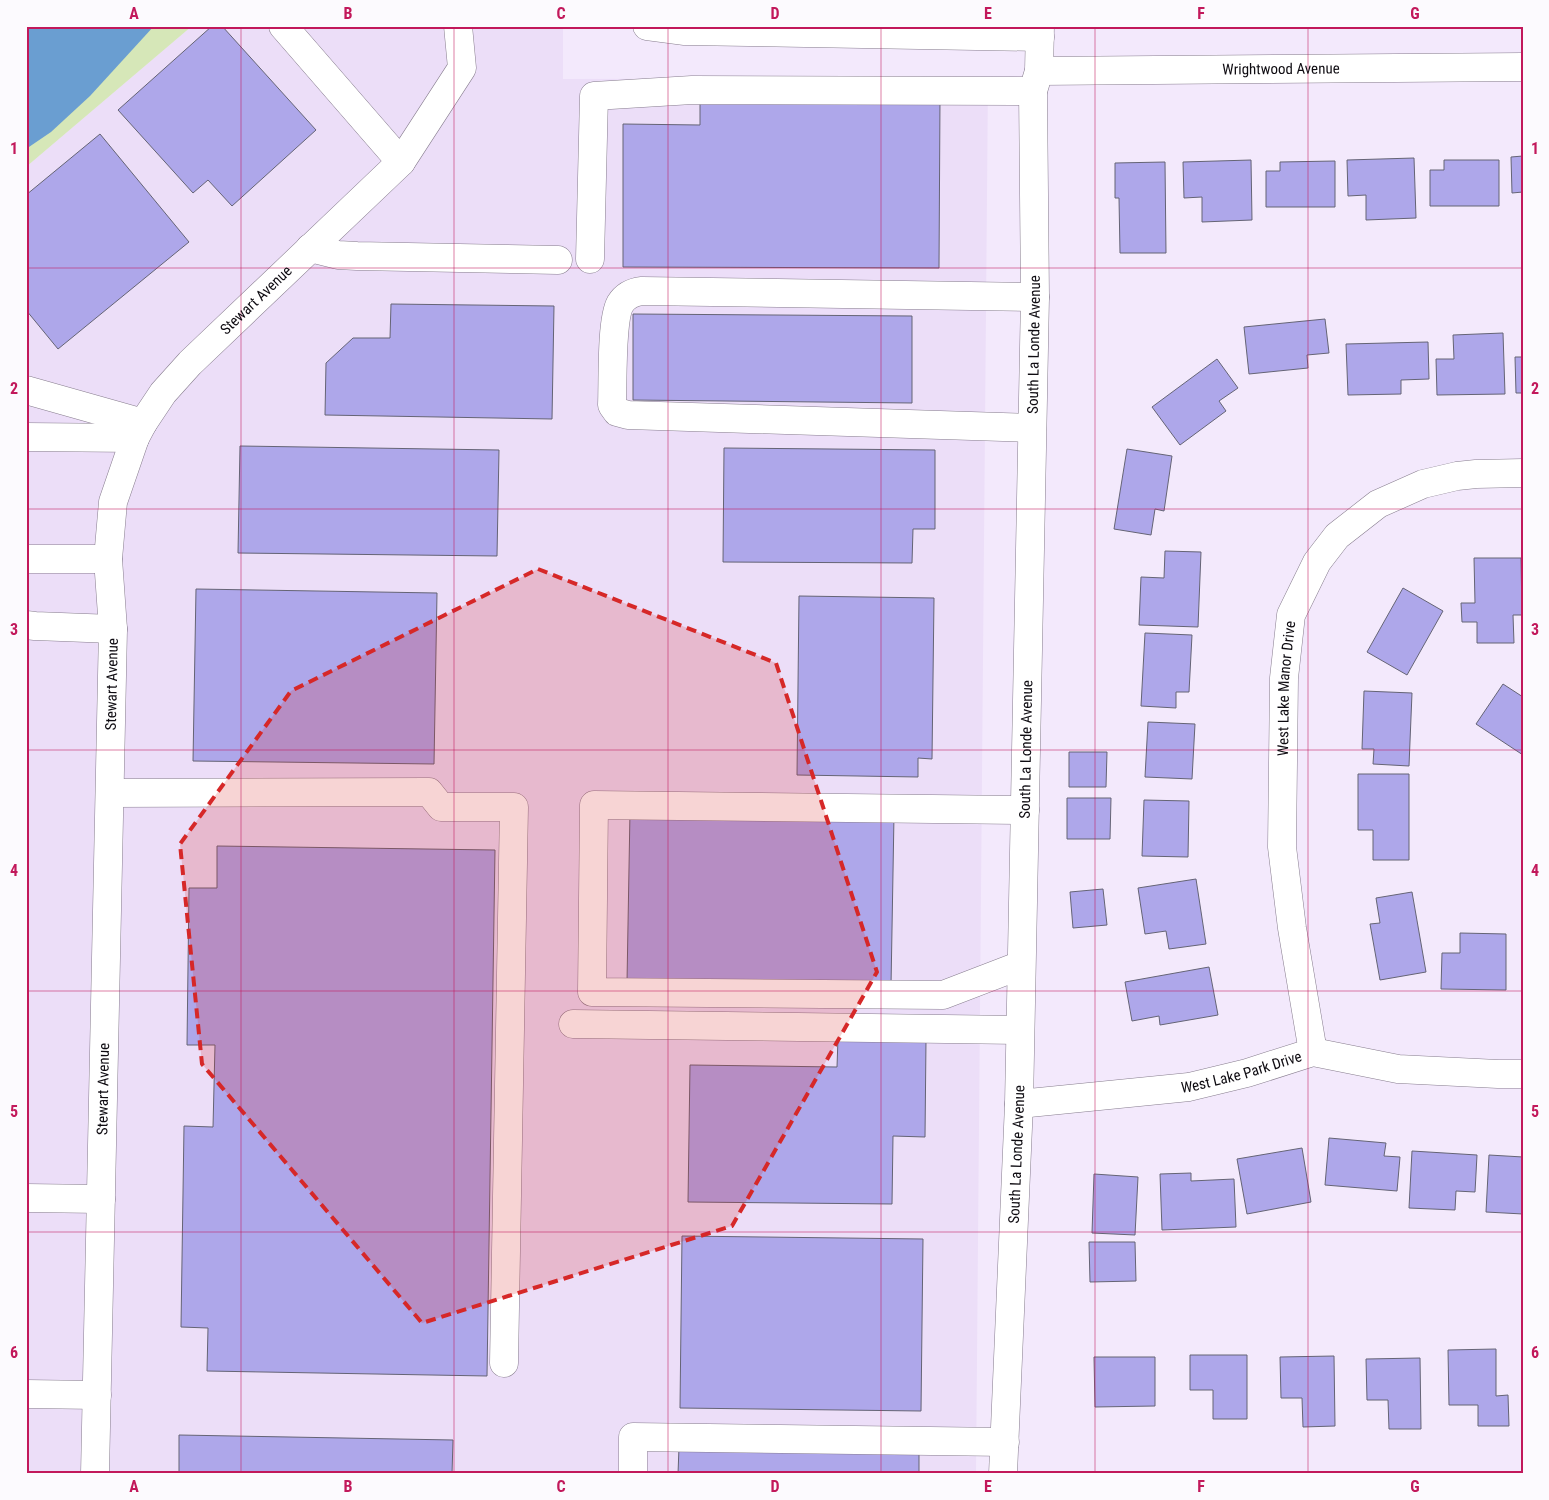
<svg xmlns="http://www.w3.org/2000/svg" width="1549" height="1500" viewBox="0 0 1549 1500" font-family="'Roboto Condensed',sans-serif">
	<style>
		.built { fill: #ecdef8 }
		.green { fill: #d6e7b8 }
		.water { fill: #6a9ed1 }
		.building { fill: #aea7ea; stroke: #656475 }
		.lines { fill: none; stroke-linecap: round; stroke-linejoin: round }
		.minor-casing { stroke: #877d8e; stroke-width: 29 }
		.minor { stroke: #fff; stroke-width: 28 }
		.marked { fill: #d62828; fill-opacity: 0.2; stroke: #d62828; stroke-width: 4; stroke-dasharray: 10 6; stroke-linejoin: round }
		.grid { fill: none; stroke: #c2185b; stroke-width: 1; stroke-opacity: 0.55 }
		.labels { text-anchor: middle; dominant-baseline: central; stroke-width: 4; stroke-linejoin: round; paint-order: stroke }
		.street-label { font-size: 15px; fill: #0e0b11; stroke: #fcfafe }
		.neatline { fill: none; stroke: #c2185b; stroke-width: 2 }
		.grid-label { font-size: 16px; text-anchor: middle; font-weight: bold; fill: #c2185b }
	</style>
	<rect width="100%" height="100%" fill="#f3e9fc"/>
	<!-- built -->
	<path class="built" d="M192,26H563V79L988,78L976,1474H26V167Z"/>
	<!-- green -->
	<path class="green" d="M26,26H192L26,167Z"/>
	<!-- water -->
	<path class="water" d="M26,26H154L90,96L51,132L26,149Z"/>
	<!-- building -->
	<path class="building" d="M212,26H222L316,130L232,206L208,180L193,193L118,110Z
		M700,97L940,98L939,268L623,267V124L700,125Z
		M100,134L189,242L58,349L26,310V195Z
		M1523,156V192L1512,193L1511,157Z
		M1414,158L1416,218L1366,220V195L1348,196L1347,160Z
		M1251,160L1252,220L1202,222V197L1184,198L1183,162Z
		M1444,160H1499V206H1430V170H1444Z
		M1335,161V207H1266V171H1280V162Z
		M1165,162L1166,253H1120L1119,198H1115V163Z
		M391,304L554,306L552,419L325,415L326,363L353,338H390Z
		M633,314L912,316V403L633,400Z
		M1325,319L1329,353L1307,355L1308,368L1249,374L1244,327Z
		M1503,333L1505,394L1437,395L1436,359H1454L1453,335Z
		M1428,342L1429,379L1401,380V394L1348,395L1346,344Z
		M1515,357H1523V393H1516Z
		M1217,359L1238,388L1219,401L1226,411L1180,445L1152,407Z
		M240,446L499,450L497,556L238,553Z
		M724,448L935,450V529H913L912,563L723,562Z
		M1127,449L1172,456L1164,511L1155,509L1151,535L1114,529Z
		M1165,551L1201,552L1198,627L1139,625L1141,577L1164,578Z
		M1474,558H1521L1522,615H1513L1514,643H1477V622H1462L1461,603H1475Z
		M1403,588L1443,611L1407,675L1367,652Z
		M196,589L437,593L434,764L193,761Z
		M799,596L934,598L932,759L918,758V777L797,775Z
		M1145,633L1192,635L1189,692H1176V708L1141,706Z
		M1503,684L1523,697V755L1476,724Z
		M1364,691L1412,693L1409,766L1373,764L1374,749H1362Z
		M1148,722L1195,724L1192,779L1145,777Z
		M1069,752H1107L1106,787H1069Z
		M1358,774H1409V860H1373V830H1358Z
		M1067,798H1111L1110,839H1067Z
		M1144,800L1189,801L1188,857L1142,856Z
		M630,811L894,815L891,986L627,982Z
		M217,846L495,850L487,1376L207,1371L208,1328L181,1327L184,1126L213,1127L215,1045H187L189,888H217Z
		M1196,879L1206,944L1169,949L1166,931L1145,934L1138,888Z
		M1103,889L1107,925L1073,928L1070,892Z
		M1412,892L1426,972L1380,980L1370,924L1380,923L1376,898Z
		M1460,933L1506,934V990L1441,989L1442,953H1460Z
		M1209,967L1218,1015L1160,1025L1159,1016L1132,1021L1125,982Z
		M838,1038L926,1040L925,1137L893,1136L892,1204L688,1202L690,1065L837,1067Z
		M1329,1138L1386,1143L1384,1156L1400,1157L1397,1191L1325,1185Z
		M1302,1148L1311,1202L1247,1214L1237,1159Z
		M1412,1151L1477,1155L1475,1192L1456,1191L1455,1210L1409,1208Z
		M1489,1155L1523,1157V1214L1486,1212Z
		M1191,1173V1181L1234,1179L1236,1227L1162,1230L1160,1174Z
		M1094,1174L1138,1177L1135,1235L1092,1233Z
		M682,1236L923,1239L921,1411L680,1408Z
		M1089,1242H1135L1136,1281L1090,1282Z
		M1496,1349V1396L1508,1395L1509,1426H1478V1405H1449L1448,1350Z
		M1190,1355H1247V1419H1213V1390H1190Z
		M1334,1356L1335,1426L1303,1427L1302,1398H1281L1280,1357Z
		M1094,1357H1155V1406L1095,1407Z
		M1420,1358L1421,1429H1389L1388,1400H1367L1366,1359Z
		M179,1435L453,1440L452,1474H179Z
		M679,1447L919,1452V1474H678Z"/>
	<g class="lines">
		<defs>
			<g id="minor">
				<path d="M283,26L401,162"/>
				<path d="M647,26L685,31L1040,37"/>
				<path id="s1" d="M1039,71L1523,67"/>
				<path d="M310,248L338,255L357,256L558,260"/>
				<path d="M590,259L594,96L692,90L1033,91"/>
				<path d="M26,390L143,423"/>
				<path d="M1032,428L628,415L617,412L612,405C613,382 611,321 620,304C625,296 633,292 642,291L1035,297"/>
				<path d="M26,437L135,438"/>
				<path d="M26,559H108"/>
				<path d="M26,625L35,626L113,629"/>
				<path d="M110,793L429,792L441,807H514L504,1363"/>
				<path d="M1021,965L943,995L592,992L594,805L1025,810"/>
				<path d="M573,1024L1020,1030"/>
				<path id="s2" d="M1313,1052L1292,928L1282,847L1284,678L1291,615L1317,562L1337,536L1378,504L1423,484L1457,476L1476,474L1523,473"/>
				<path id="s3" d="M1019,1104L1189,1087L1247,1073L1313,1052L1398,1069L1498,1074H1523"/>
				<path d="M26,1198L101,1199"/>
				<path d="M26,1394L97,1395"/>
				<path id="s4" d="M95,1474L113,629L108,559L113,502L135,438L143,423L163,393L190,363L401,162L462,68L458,26"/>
				<path d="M633,1474V1437L1005,1442"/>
				<path id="s5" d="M1003,1474L1019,1104L1035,297L1033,91L1039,71L1040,26"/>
			</g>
		</defs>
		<!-- minor casing -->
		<use href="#minor" class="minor-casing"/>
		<!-- minor -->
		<use href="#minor" class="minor"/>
	</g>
	<!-- marked area -->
	<path class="marked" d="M538,569L776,663L877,972L732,1226L422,1323L202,1064L180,844L291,691Z"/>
	<!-- grid -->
	<path class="grid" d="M241,26V1474M454,26V1474M668,26V1474M881,26V1474M1095,26V1474M1308,26V1474M26,268H1523M26,509H1523M26,750H1523M26,991H1523M26,1232H1523"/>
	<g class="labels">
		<!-- street labels -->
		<g class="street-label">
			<text stroke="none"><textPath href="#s1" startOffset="242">Wrightwood Avenue</textPath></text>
			<text stroke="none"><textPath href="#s4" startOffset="1225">Stewart Avenue</textPath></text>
			<text stroke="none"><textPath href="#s5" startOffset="1130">South La Londe Avenue</textPath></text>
			<text stroke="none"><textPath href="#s4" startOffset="790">Stewart Avenue</textPath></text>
			<text stroke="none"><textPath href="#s2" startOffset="366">West Lake Manor Drive</textPath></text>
			<text stroke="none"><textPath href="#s5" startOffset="725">South La Londe Avenue</textPath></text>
			<text stroke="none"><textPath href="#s3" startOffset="225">West Lake Park Drive</textPath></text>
			<text stroke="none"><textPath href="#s4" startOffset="385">Stewart Avenue</textPath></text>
			<text stroke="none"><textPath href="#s5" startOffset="320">South La Londe Avenue</textPath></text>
		</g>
	</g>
	<!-- border -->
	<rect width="1549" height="1500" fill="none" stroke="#fcfafe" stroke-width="55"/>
	<rect x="28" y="28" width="1494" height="1444" class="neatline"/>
	<g class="grid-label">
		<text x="134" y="19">A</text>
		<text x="348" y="19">B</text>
		<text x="561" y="19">C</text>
		<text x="775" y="19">D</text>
		<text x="988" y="19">E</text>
		<text x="1201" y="19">F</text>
		<text x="1415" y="19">G</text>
		<text x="14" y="154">1</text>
		<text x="1535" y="154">1</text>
		<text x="14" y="394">2</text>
		<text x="1535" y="394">2</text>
		<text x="14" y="635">3</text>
		<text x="1535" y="635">3</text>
		<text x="14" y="876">4</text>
		<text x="1535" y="876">4</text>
		<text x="14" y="1117">5</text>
		<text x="1535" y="1117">5</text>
		<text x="14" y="1358">6</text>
		<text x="1535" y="1358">6</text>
		<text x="134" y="1492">A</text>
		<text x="348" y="1492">B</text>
		<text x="561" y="1492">C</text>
		<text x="775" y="1492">D</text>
		<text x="988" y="1492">E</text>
		<text x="1201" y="1492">F</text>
		<text x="1415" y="1492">G</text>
	</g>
</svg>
